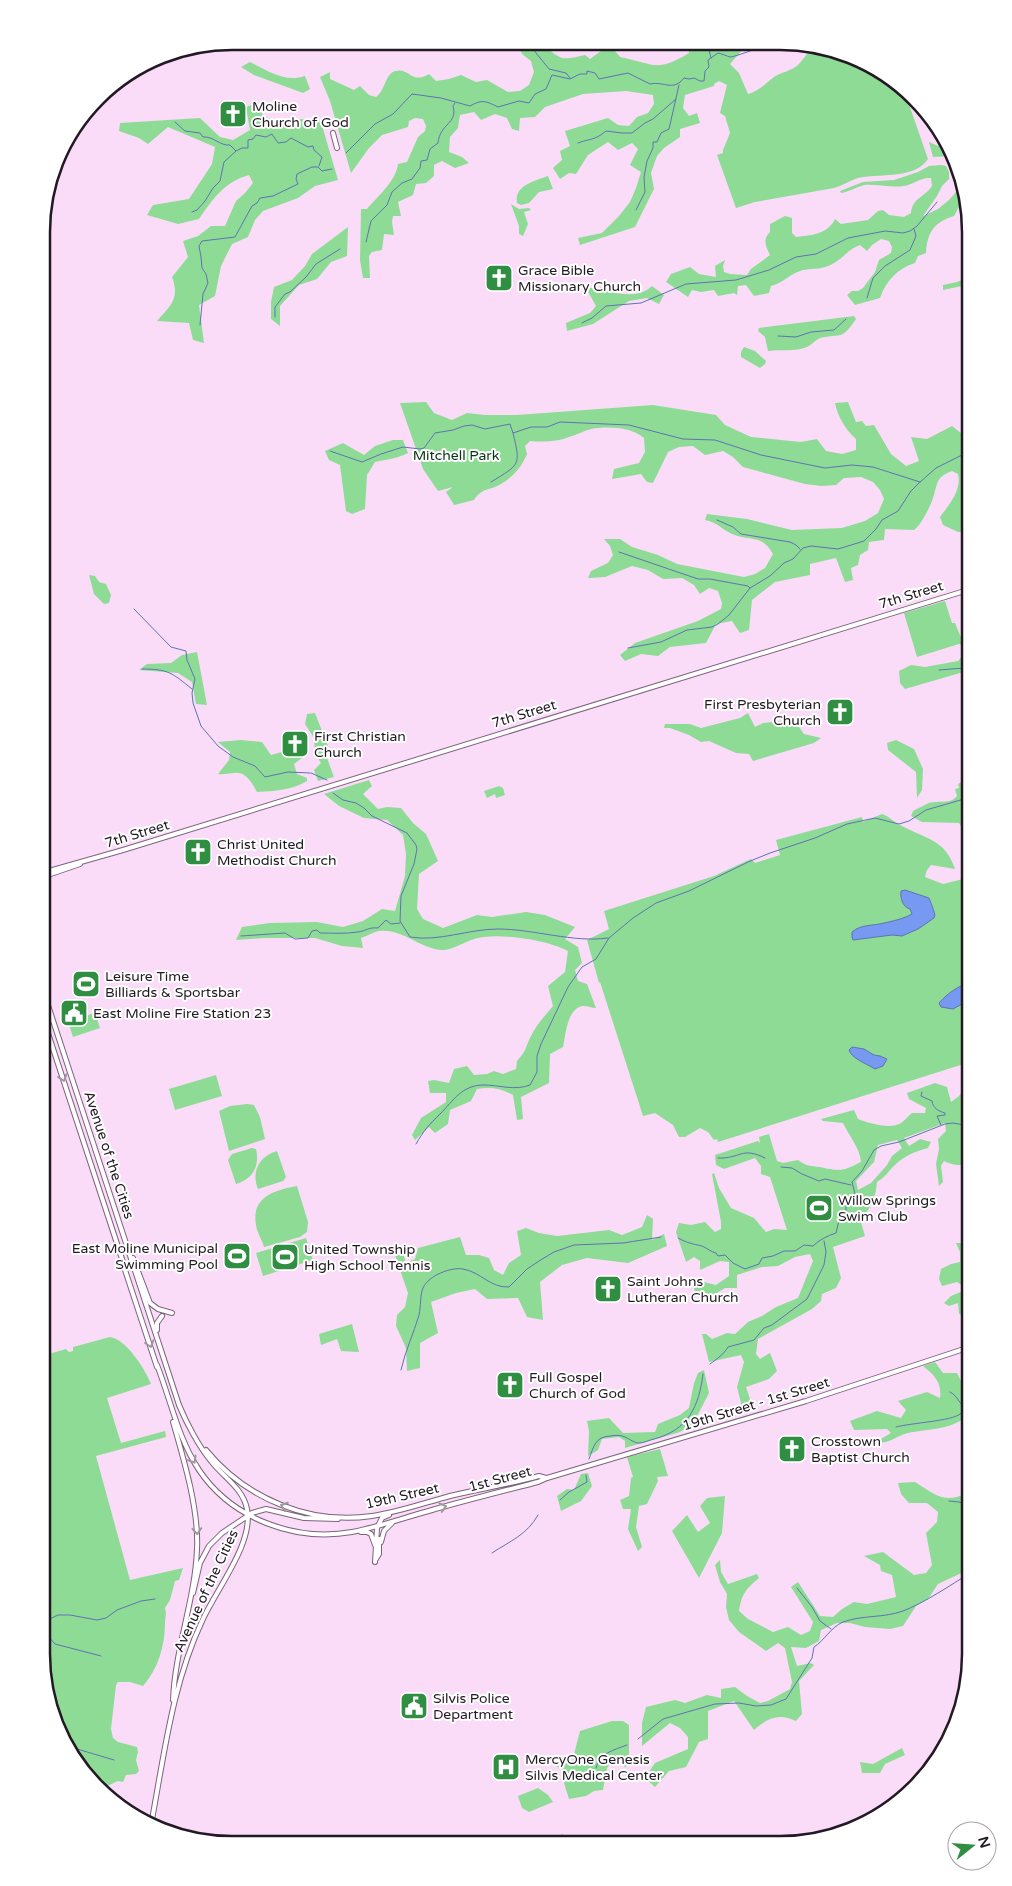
<svg xmlns="http://www.w3.org/2000/svg" width="1012" height="1886" viewBox="0 0 1012 1886" font-family="'Varela Round',sans-serif">
	<style>
		.green { fill: #8edb96; fill-rule: evenodd }
		.water { fill: #7799f1; stroke: #5e73b3 }
		.lines { fill: none; stroke-linecap: round; stroke-linejoin: round }
		.stream { stroke: #5e73b3; stroke-width: 1 }
		.secondary-casing { stroke: #7d637d; stroke-width: 6 }
		.secondary { stroke: #fff; stroke-width: 4 }
		.oneway { stroke: #9c989c }
		.labels { text-anchor: middle; dominant-baseline: central; stroke-width: 4; stroke-linejoin: round; paint-order: stroke }
		.poi-label { font-size: 14px; fill: #231923; stroke: #fff; text-anchor: start }
		.park-label { font-size: 14px; fill: #063511; stroke: #fff }
		.street-label { font-size: 14px; fill: #231923; stroke: #fff }
		.rim { fill: none; stroke: #231923; stroke-width: 2.5 }
	</style>
	<rect width="100%" height="100%" fill="#fadcf9"/>
	<!-- green -->
	<path class="green" d="M517,43H544L545,46C562,61 562,60 585,55L590,59L605,48L615,51L620,57C655,64 656,73 689,53L688,44L757,45L744,48L730,64L739,73L748,94C759,91 765,84 774,77C782,72 791,71 798,65C805,58 808,50 817,45L864,61L903,87L928,159C913,181 876,172 855,179C849,181 842,186 834,188L755,202L736,208L717,155L723,153V150L730,133L725,116L720,113L727,85L719,81L714,84V86L685,95L683,108L689,116L697,113L700,123L680,129V137L664,148L657,156L651,173L654,189L635,227L580,245L578,238L602,233L619,216L630,202L636,188L641,172L630,165L638,149L632,143L618,150L608,142L588,155L576,174L569,173L560,179L553,168L562,160L560,151L570,146L565,131L608,118L618,125L629,126L637,117L648,113L654,104L653,95L626,91L583,94L545,107L535,117L520,118L519,131L512,129L507,118L495,114L481,120L474,112L460,115L458,128L450,137L449,152L462,157L469,163L455,168L442,161L434,165V176L426,183L416,184L413,195L398,202L401,216H393L392,222L394,235L384,234L382,250L372,252L369,256L370,278H363L360,260L361,209H367C378,196 396,181 398,164L407,162L418,137L425,131L426,126L423,119L415,118L409,121L408,127L382,135L369,148L351,173L330,101L320,77L330,72V79L354,90L360,86L369,95L376,97C385,91 385,74 395,71C410,67 411,85 429,74L436,81L449,79L461,75L476,82L487,80L508,92L520,91L529,85L534,72L531,61L522,54Z
		M250,62C268,71 285,83 305,76L310,89L303,93L254,75L241,67Z
		M257,103L263,116L283,124L301,119L321,122L338,180L315,186L298,198L263,211L255,220L248,237L232,244L221,266L215,296L199,305L204,343L193,340L189,323L157,321C171,305 180,299 172,277L188,257L183,241L198,236L211,226H225L236,201L245,193L253,183L249,175C224,182 213,199 199,219L178,224L147,215L153,205L189,199L212,164L215,147L168,127L148,144L139,138L119,131L120,123L200,118L220,137L233,140L250,130L246,107Z
		M929,142L938,146L946,145L947,143L953,156L933,157Z
		M941,165L946,166L949,172V179L942,186L937,196L923,216L938,209L949,200L963,184L966,202L959,207L954,216C934,222 927,233 926,253L918,256L915,263C898,268 886,281 880,298L855,305L847,295L852,291H858L863,288L875,272L879,260L891,253L892,247L889,241L881,239L872,245L867,251L860,245C847,250 845,257 834,263C823,270 814,268 803,270C791,273 783,283 771,286L769,293L754,296L746,285L738,286L737,295L734,293L718,296L714,290L701,292L692,290L688,297L666,282L671,274L690,267L699,274L716,277L715,266L725,260L723,266L724,272L730,274L747,275L751,269L770,255C766,246 762,240 770,232V224L785,216L792,218V233L796,237C812,235 828,234 835,219L841,224L868,220L878,211L883,210L889,215L904,217L911,213C912,198 925,197 932,186L931,178C922,177 914,184 904,186C891,188 877,184 864,185C856,187 849,192 841,193L840,191L863,182L894,180L918,172L929,166Z
		M548,176L553,189L539,192L529,203L521,205L517,203C514,185 535,181 548,176Z
		M511,204L519,209L529,208L531,210L524,212L528,224L523,236L519,234V226Z
		M348,227L347,256L331,262L317,279L299,285L280,306V326L271,319V302L274,287L292,280L305,266L312,254Z
		M971,276V284L943,290V285L957,282Z
		M607,284L609,292C624,294 639,298 652,286L664,295L659,304L647,298L629,301L593,324L567,331L566,323L590,313L596,306L586,288H599Z
		M854,316L856,319C841,341 842,333 820,338C815,340 812,345 807,347C795,352 781,349 768,351L765,337L758,331L759,328Z
		M744,347L755,351L766,361L765,364L760,368L741,357V352Z
		M426,402L434,413L452,420L467,413L485,415H517L653,405L716,415L725,425L751,437L801,442L817,439L826,451L842,454L856,450V439C845,429 838,417 835,403L848,402L856,422L862,421L866,426L874,425L891,454L906,466L919,461L911,437L927,439L952,426L966,437L971,438V531L958,532L943,525L940,517C949,505 962,490 958,474L952,471C937,477 938,481 934,495C931,505 922,524 914,530L885,529L884,540L869,542L868,550L860,555L858,565L851,568L853,580L845,582L836,558L810,564V575L775,582L752,600L749,630L740,633L732,621L716,624L706,643L670,647L658,656L641,654L625,661L620,655L635,643L698,621L721,609L722,603L718,591L709,588L700,594L694,585L682,578L663,579L648,570L632,566L605,577L588,578L591,571L608,563L613,555L610,546L604,539H620L632,547L658,555L677,564L744,577L755,574L765,568L773,554C761,533 750,542 732,534C721,529 719,523 705,520L707,514L747,519L792,530L842,528L865,521L878,513L884,499L880,490L873,482L861,477L844,478L836,485L821,486L805,484L743,467L733,457L723,451L705,455L693,446L679,447L668,452L653,483L647,482L641,474L612,479L614,469L639,463L645,452L644,438C631,427 608,426 591,429C584,431 576,435 569,437C557,442 543,442 530,441L525,446L527,454C521,468 514,476 501,484C489,491 483,487 474,500L454,505L446,492L453,487L438,491L423,469L400,403Z
		M393,440H403L408,453C396,459 388,459 375,462L367,475L365,509L352,514L346,511L340,465L329,460L325,451L343,443L364,455L375,446Z
		M89,575L95,576L99,582L106,584L111,595L109,603L104,604L94,594Z
		M945,601L952,623H955L962,640L969,641L971,640V675L960,673L905,689L900,683L899,671L911,665L925,667L958,661L965,653L967,646L959,644L917,657L904,613Z
		M197,652L207,705L196,704L192,682L178,673L139,670L147,664L171,663L182,655Z
		M315,713L328,746L327,758L334,777L318,781L314,770L321,763L315,754L314,738L305,724L307,714Z
		M748,713L755,727L763,723L794,720L804,734L821,738L814,743L753,761L749,754L736,753L709,741L701,742L689,735L670,728H664L665,724H690L701,728L740,718Z
		M241,740L262,742L271,755L285,751H301L302,758L294,764L297,774L307,778V781C292,790 275,791 257,792C252,783 246,771 234,773C228,773 224,775 218,774L229,760L230,752L218,742Z
		M896,740L914,749L923,769L922,790L917,798L916,772L888,750L887,743Z
		M967,778H971V837H967L959,823L922,822L911,816L913,811C919,808 924,805 929,803C939,800 950,805 957,796L955,789L959,788L958,784Z
		M369,780L372,786L363,794L378,809L387,807L401,808L413,823L426,834L438,861L419,874L417,909L423,919L443,928L477,915L492,917L526,912L545,915L575,927L565,939L578,947L582,963L575,970L578,981L587,984L596,1008C592,1008 588,1006 584,1006C567,1007 566,1034 563,1047L550,1054L549,1083L521,1097L523,1119L517,1120L513,1095C500,1088 491,1087 477,1089L471,1101L450,1110L448,1124L435,1133L429,1127L415,1140L412,1135L421,1118L446,1102V1093H430L428,1081L434,1080L449,1083L454,1069L467,1066L474,1075L487,1074L494,1071L503,1074L516,1069L517,1061C527,1050 525,1048 531,1036C536,1025 545,1016 553,1006L548,986L565,972L568,951C548,940 496,932 474,939C464,942 451,951 441,950C420,948 401,928 379,931C373,932 367,936 361,938L363,948L342,946L315,938H265L236,940L242,927L270,923L317,922L343,927L363,921L382,909L395,911L405,876L406,854L403,835L387,820L364,818L339,806L324,794Z
		M499,786L503,788L505,795L496,798L495,794L487,798L484,791Z
		M882,814C889,816 895,823 902,826C926,839 945,839 955,869L931,865L927,870L925,877L943,884L971,877L970,1062L718,1142L717,1139L714,1140L708,1132L700,1128L685,1137H679L673,1125L655,1113L643,1116L600,982L599,983L587,940L609,929L604,911L714,876L751,859L755,863L780,855L776,840L862,817L863,822Z
		M95,1013L100,1028L73,1037L68,1021Z
		M216,1075L222,1096L175,1110L169,1089Z
		M935,1083L947,1087L951,1102L959,1096L966,1087L970,1088V1165C961,1165 954,1166 944,1161L941,1166L943,1182L939,1186L936,1164L939,1149L938,1139L946,1131L945,1123L904,1138L909,1146L920,1139L931,1142L928,1148C916,1151 904,1156 895,1165C888,1171 886,1177 877,1182C876,1196 871,1210 860,1219L865,1236L833,1247L841,1278L836,1288L822,1294L821,1301L812,1309L758,1339L756,1354L760,1359L770,1353L777,1371L769,1379L746,1387L753,1408L743,1411L737,1387L744,1362L741,1355L709,1362L702,1334H706L712,1339L727,1333L735,1334L748,1322L762,1316L776,1307L798,1298L813,1261L810,1254L795,1257L778,1266L762,1267L737,1275V1288H725L712,1296L695,1292L692,1281H700L716,1285L729,1276V1262L720,1261L700,1270V1261L694,1257L686,1262L676,1232L679,1223L691,1225L705,1222L715,1232L721,1229V1222L712,1174L714,1173L719,1188L731,1208L754,1218L766,1232L774,1229L787,1230L770,1177L761,1174V1166L755,1158L724,1169L716,1165L715,1155L758,1141L760,1143L759,1137L769,1134L777,1161L783,1163L798,1160C808,1167 808,1165 819,1167C841,1171 841,1172 861,1162C860,1148 849,1136 843,1123L823,1121L821,1119L854,1110L858,1119C868,1123 889,1129 899,1124C903,1123 908,1116 912,1113H925L926,1108L909,1099L907,1093ZM897,1140L902,1148L892,1156L887,1165L871,1183L858,1190L856,1181L874,1162L878,1145Z
		M247,1104L254,1105L260,1117L265,1139L229,1151L219,1111L230,1106Z
		M252,1148L256,1149C260,1166 253,1179 236,1184L228,1160L232,1154Z
		M277,1151L286,1177L283,1181L258,1189C251,1172 259,1156 277,1151Z
		M297,1186L308,1222L307,1232L300,1237L264,1247C262,1239 257,1233 256,1225C251,1196 276,1190 297,1186Z
		M647,1215L653,1219L652,1240L664,1234L667,1246L628,1263L587,1258L562,1265L540,1282L543,1320L527,1317L518,1298L487,1299L475,1289L456,1293L431,1302L438,1333L420,1343V1368L407,1371L406,1348L396,1326L397,1315L405,1307L408,1293L395,1255L403,1253L406,1263L415,1259L418,1248L460,1237L466,1255H479L489,1258L494,1270L503,1275L509,1263L521,1255L517,1231L526,1228L539,1233L557,1236L609,1230L622,1235L642,1227Z
		M306,1238L313,1260L263,1276L256,1253Z
		M956,1243H961L968,1258H970V1317L959,1314L958,1303L949,1306L944,1303L951,1296L963,1291V1286L957,1282L942,1286L939,1279L941,1269L951,1264L960,1262V1252Z
		M352,1324L359,1352L341,1351L337,1339L321,1345L319,1334Z
		M110,1337C126,1339 145,1369 151,1384L107,1398L121,1443L165,1431L166,1437L96,1456L130,1580L183,1568L179,1580L175,1581L170,1600L165,1608C167,1615 165,1617 165,1623C165,1646 158,1669 143,1686L130,1682H118L116,1685L111,1729L113,1738L118,1742L137,1747L138,1752L136,1760L139,1771L136,1774L126,1775L123,1782L118,1781L107,1786H97L73,1760L51,1715L41,1654L42,1356L66,1349L69,1352L73,1351V1347Z
		M935,1362L943,1373H957L963,1385L970,1383V1393L965,1395L967,1404H970V1420L963,1419C948,1430 926,1429 908,1433C893,1437 893,1443 874,1443L891,1433L887,1429L854,1430L850,1421L877,1411L901,1418L906,1410L898,1401L927,1392L940,1398C942,1382 934,1375 923,1366Z
		M704,1370L709,1393L693,1424L680,1432L625,1448V1441L619,1437L602,1439L598,1450L588,1456L589,1431L587,1421L609,1418L623,1433L655,1432L658,1424L680,1415L689,1408L694,1383L698,1373Z
		M660,1449L668,1476L657,1477L658,1481L647,1504L639,1506L636,1527L642,1547L638,1551L628,1529L631,1509H623L620,1500L629,1496L631,1478L633,1477L627,1457Z
		M588,1473L592,1486L581,1501L561,1511L557,1496L567,1489L574,1490L581,1474Z
		M915,1482C936,1495 943,1504 968,1493L970,1494V1569L938,1584L928,1599L916,1606L903,1626L890,1629L865,1627L850,1623H837L821,1630L819,1641L806,1648L791,1647L797,1666L811,1663L814,1665L799,1681L802,1714L796,1721C778,1713 768,1718 754,1730L734,1701L708,1711V1739L699,1742L686,1767L669,1771L655,1787L645,1778L655,1763L688,1749V1737L680,1728L670,1723L642,1746V1723L646,1707L675,1700L685,1703L707,1695L721,1698V1689L735,1687L747,1696L760,1703L768,1701L790,1689L792,1682L785,1648L778,1643L766,1651L739,1632L729,1620L726,1607L727,1594L720,1582L715,1565L720,1560L721,1572L728,1584L757,1574L759,1578C746,1589 742,1593 739,1611L748,1619L773,1632L788,1627L801,1635L810,1631L813,1622L791,1587L798,1582L820,1616L833,1617L842,1609L854,1602L867,1604L896,1597L892,1575L881,1571L880,1565L864,1556L883,1552L914,1575L926,1573L932,1565L926,1533L937,1522L938,1512L927,1503H909L901,1494L898,1483Z
		M725,1496L722,1533L699,1578L672,1531L687,1515L698,1532L710,1523L700,1506L707,1498Z
		M612,1721H623L629,1725V1760L625,1768L621,1758H614L607,1768L603,1790L594,1791L586,1796L569,1799L564,1783L568,1773L556,1766L557,1761L572,1762L580,1731Z
		M902,1748L905,1755L885,1764L880,1773H862L860,1762L873,1764Z
		M538,1788L548,1795L553,1802L529,1812L522,1808L518,1796Z
		M563,1834L565,1844H529Z"/>
	<!-- water -->
	<path class="water" d="M905,890L929,898C930,900 934,911 935,915L934,918L918,929L902,936L892,935L853,940L852,937V932C861,924 873,926 884,923C893,921 903,919 912,914L910,909C903,907 900,899 901,891Z
		M971,982V999L953,1009L941,1007L939,1003C948,993 958,986 971,982Z
		M852,1047L864,1049L874,1055L880,1056L887,1059L883,1066L875,1069C867,1064 851,1058 849,1050Z"/>
	<g class="lines">
		<!-- stream -->
		<path class="stream" d="M528,43L549,69L566,73L570,78
			M696,44L697,46L709,50L711,58
			M175,122L185,131L200,133L203,137C213,136 220,146 230,145L236,151L242,148H248V140L253,139L256,135L266,137L272,134L278,143L286,142L291,138L308,147L313,146L314,150L322,157L319,166
			M578,143C591,138 594,141 606,131L622,133H632L645,123L653,119L676,99
			M346,153L375,124L393,114L412,94L441,98L470,106C482,99 486,101 498,107L519,101L529,103L535,94L546,89L552,75L570,79L580,74H587V71L595,73L599,79L628,73L650,84C665,81 673,92 684,78L689,79L694,78L700,81H704L705,71L709,67L708,60L718,53C722,54 727,56 730,57C735,57 760,47 767,45
			M636,210L645,192L644,177L647,161L653,148V142H657L661,133L669,129L679,85
			M192,212L197,210L205,201L213,188L220,181L224,162L236,151
			M366,242L371,221L387,205L392,192L402,183L412,179L420,168L421,161L427,160L430,149L438,143C440,123 458,124 453,106L455,103
			M867,298L873,278L885,266L910,250L916,236L914,229
			M275,317V307L285,294L290,292L306,277L316,264L340,249
			M582,323L592,318L606,306L641,303L686,284L736,280L769,270L796,257L816,254L848,238L885,231L903,233L910,231L917,226L937,202
			M200,325L203,294L208,283L206,274L202,268L201,257L199,246L202,241L235,237L252,206L257,203L260,198L273,196L298,184L296,179L297,174L312,167H318L322,171L332,169
			M778,336L796,337L811,332L834,330L846,319
			M330,451L362,462L381,454L403,447L420,449L424,448L435,433L453,430L464,426L472,425L485,429L510,424L513,433L531,427H547L560,422L629,425L683,439L715,440L761,455L825,468L852,465L873,467L920,482
			M491,482C520,464 521,466 513,433
			M971,510L967,504L971,495
			M717,520L733,527L741,534L790,542L796,545L800,549
			M619,552L698,579H710L748,586L750,588
			M134,609L171,647L186,651L187,660L195,679L192,693L193,703L201,726L218,746L233,757L255,766L265,777L288,772L310,773
			M628,648L661,642L687,630L712,627L718,624L729,615L750,588L770,576L784,563L793,559L803,548L811,546L838,549L864,541L876,529L882,520L898,511L911,491L920,482L936,468L962,455L971,458
			M142,669C169,669 172,673 192,689
			M939,670L964,668L971,666
			M311,773L327,780
			M333,793L343,800L356,803L364,808L372,816L407,833L416,845L417,849L414,864L401,896L400,921L410,937C439,942 468,929 498,929C534,929 573,943 608,938
			M241,936L285,933L295,939L308,938L312,931L317,930L320,933C333,933 345,934 358,932C366,931 368,927 378,928L386,920L391,924L400,923
			M922,1092L921,1096L932,1101C933,1108 938,1111 945,1113V1115L937,1116L941,1125
			M416,1144C424,1130 429,1125 440,1114C454,1100 462,1085 484,1085C499,1085 515,1091 530,1085L537,1072V1056L541,1044L568,987L582,967L596,959L609,938L633,918L656,903L689,891L748,862L770,853L815,838L847,824L875,818L899,824L909,821L926,810L971,797
			M718,1158C741,1159 741,1146 765,1158
			M781,1167L792,1168L802,1174L819,1181L825,1179L851,1185
			M678,1238C687,1243 693,1244 702,1246C707,1248 711,1252 716,1253L718,1256L725,1255L733,1263L745,1269L759,1264L762,1258L773,1256L784,1251H795L804,1245L813,1246C819,1240 827,1236 836,1233L839,1220L846,1212V1206L855,1194L852,1182L862,1171L874,1150L881,1146L899,1142L945,1124L953,1123L970,1126
			M710,1364C717,1359 724,1354 728,1347L754,1340L764,1328L772,1325L807,1299L824,1265L826,1252L824,1241
			M401,1370C405,1351 414,1333 419,1315C421,1306 420,1295 423,1288C429,1275 451,1267 463,1269C481,1272 490,1288 509,1287L527,1269L539,1261L554,1252L574,1245L623,1243L661,1237
			M950,1392C959,1396 961,1409 970,1412
			M896,1427C910,1423 952,1421 960,1414C962,1413 963,1410 965,1408
			M589,1459C594,1446 595,1437 610,1436C615,1435 621,1435 625,1437C630,1439 634,1443 639,1443C644,1443 649,1440 654,1439C688,1430 699,1407 703,1374
			M560,1500L569,1492L587,1482L586,1475
			M949,1501L959,1502L970,1506
			M492,1553C510,1541 527,1535 538,1515
			M797,1588L812,1607L820,1621L831,1629
			M41,1623L58,1615H70L97,1620L106,1618L117,1610L141,1601L155,1599
			M41,1628L55,1644L101,1656
			M638,1739L663,1719L715,1704L739,1703L756,1706L771,1705L786,1699L812,1658L814,1647C824,1641 831,1627 843,1622C862,1615 884,1618 903,1611C924,1603 951,1585 970,1573
			M67,1746L114,1760
			M596,1768C599,1753 614,1750 627,1745"/>
		<defs>
			<path id="secondary" d="M333,133L337,148
				M42,873L123,850L971,589
				M42,877L80,864
				M42,987L179,1405C186,1422 199,1447 211,1461C223,1477 243,1488 247,1509C254,1543 217,1588 203,1619C172,1684 164,1756 151,1825
				M42,1015L124,1265
				M133,1258L150,1303L158,1309L172,1313
				M123,1264L157,1367
				M157,1330V1323L162,1316
				M157,1365C171,1401 178,1438 199,1470C232,1519 295,1542 352,1532C379,1527 406,1517 432,1510C467,1500 503,1491 538,1482L547,1478L806,1401L970,1347
				M173,1422C184,1460 199,1510 197,1549C195,1600 175,1649 173,1700
				M206,1450C246,1499 310,1525 372,1516C399,1512 424,1503 450,1496C480,1489 510,1484 539,1476L546,1478
				M361,1532H367L371,1534L375,1545
				M381,1542L384,1531L392,1523
				M376,1559L379,1554V1539
				M375,1562L377,1528L382,1518L389,1515
				M193,1593L200,1563L209,1546L222,1533L252,1513L266,1509L304,1518L338,1519"/>
		</defs>
		<!-- secondary casing -->
		<use href="#secondary" class="secondary-casing"/>
		<!-- secondary -->
		<use href="#secondary" class="secondary"/>
	</g>
	<!-- one-way arrows -->
	<defs><path id="oneway-chevron" d="M-2-3.5L2.5 0L-2 3.5" fill="none" stroke-width="1.6" stroke-linecap="round" stroke-linejoin="round" transform="scale(1.25)"/></defs>
	<g class="oneway">
		<use href="#oneway-chevron" transform="translate(63 1078) rotate(72)"/>
		<use href="#oneway-chevron" transform="translate(150 1344) rotate(72)"/>
		<use href="#oneway-chevron" transform="translate(193 1460) rotate(59)"/>
		<use href="#oneway-chevron" transform="translate(284 1506) rotate(-160)"/>
		<use href="#oneway-chevron" transform="translate(443 1507) rotate(-16)"/>
		<use href="#oneway-chevron" transform="translate(197 1531) rotate(86)"/>
	</g>
	<!-- icons -->
	<defs>
		<symbol id="church-square" viewBox="-11 -11 22 22"><rect x="-9" y="-9" width="18" height="18" rx="4" fill="#2f8e41" stroke="#fff"/><path d="M-1.2-6h2.4v3.5h3.3v2.4h-3.3V6h-2.4V-.1h-3.3v-2.4h3.3Z" fill="#fff"/></symbol>
		<symbol id="stadium-square" viewBox="-11 -11 22 22"><rect x="-9" y="-9" width="18" height="18" rx="4" fill="#2f8e41" stroke="#fff"/><path d="M0-5a6.5 5 0 1 0 0 10a6.5 5 0 1 0 0-10ZM-3.5-1.8h7v3.6h-7Z" fill="#fff"/></symbol>
		<symbol id="civic-square" viewBox="-11 -11 22 22"><rect x="-9" y="-9" width="18" height="18" rx="4" fill="#2f8e41" stroke="#fff"/><path d="M-.6-6.5H3V-4.5H.6V-3L4-1V1h2V6H-6V1h2V-1L-.6-3ZM-1.2 2.5V6h2.4V2.5Z" fill="#fff"/></symbol>
		<symbol id="hospital-square" viewBox="-11 -11 22 22"><rect x="-9" y="-9" width="18" height="18" rx="4" fill="#2f8e41" stroke="#fff"/><path d="M-5-5h3v3.5h4V-5h3V5h-3V1.5h-4V5h-3Z" fill="#fff"/></symbol>
	</defs>
	<g fill-rule="evenodd">
		<use href="#church-square" x="217" y="98" width="32" height="32"/>
		<use href="#church-square" x="483" y="262" width="32" height="32"/>
		<use href="#church-square" x="824" y="696" width="32" height="32"/>
		<use href="#church-square" x="279" y="728" width="32" height="32"/>
		<use href="#church-square" x="182" y="836" width="32" height="32"/>
		<use href="#stadium-square" x="70" y="968" width="32" height="32"/>
		<use href="#civic-square" x="58" y="997" width="32" height="32"/>
		<use href="#stadium-square" x="803" y="1192" width="32" height="32"/>
		<use href="#stadium-square" x="221" y="1240" width="32" height="32"/>
		<use href="#stadium-square" x="269" y="1241" width="32" height="32"/>
		<use href="#church-square" x="592" y="1273" width="32" height="32"/>
		<use href="#church-square" x="494" y="1369" width="32" height="32"/>
		<use href="#church-square" x="776" y="1433" width="32" height="32"/>
		<use href="#civic-square" x="398" y="1690" width="32" height="32"/>
		<use href="#hospital-square" x="490" y="1751" width="32" height="32"/>
	</g>
	<g class="labels">
		<!-- poi labels -->
		<g class="poi-label">
			<text x="252" y="106">Moline<tspan x="252" dy="16">Church of God</tspan></text>
			<text x="518" y="270">Grace Bible<tspan x="518" dy="16">Missionary Church</tspan></text>
			<text x="821" y="704" text-anchor="end">First Presbyterian<tspan x="821" dy="16">Church</tspan></text>
			<text x="314" y="736">First Christian<tspan x="314" dy="16">Church</tspan></text>
			<text x="217" y="844">Christ United<tspan x="217" dy="16">Methodist Church</tspan></text>
			<text x="105" y="976">Leisure Time<tspan x="105" dy="16">Billiards &amp; Sportsbar</tspan></text>
			<text x="93" y="1013">East Moline Fire Station 23</text>
			<text x="838" y="1200">Willow Springs<tspan x="838" dy="16">Swim Club</tspan></text>
			<text x="218" y="1248" text-anchor="end">East Moline Municipal<tspan x="218" dy="16">Swimming Pool</tspan></text>
			<text x="304" y="1249">United Township<tspan x="304" dy="16">High School Tennis</tspan></text>
			<text x="627" y="1281">Saint Johns<tspan x="627" dy="16">Lutheran Church</tspan></text>
			<text x="529" y="1377">Full Gospel<tspan x="529" dy="16">Church of God</tspan></text>
			<text x="811" y="1441">Crosstown<tspan x="811" dy="16">Baptist Church</tspan></text>
			<text x="433" y="1698">Silvis Police<tspan x="433" dy="16">Department</tspan></text>
			<text x="525" y="1759">MercyOne Genesis<tspan x="525" dy="16">Silvis Medical Center</tspan></text>
		</g>
		<!-- park labels -->
		<g class="park-label">
			<text x="456" y="455">Mitchell Park</text>
		</g>
		<!-- street labels -->
		<g class="street-label">
			<text transform="translate(911 595) rotate(-17)">7th Street</text>
			<text transform="translate(524 714) rotate(-17)">7th Street</text>
			<text transform="translate(137 834) rotate(-17)">7th Street</text>
			<text transform="translate(109 1155) rotate(72)">Avenue of the Cities</text>
			<text transform="translate(756 1404) rotate(-17)">19th Street - 1st Street</text>
			<text transform="translate(500 1479) rotate(-15)">1st Street</text>
			<text transform="translate(402 1496) rotate(-13)">19th Street</text>
			<text transform="translate(206 1591) rotate(-65)">Avenue of the Cities</text>
		</g>
	</g>
	<!-- crop -->
	<path d="M0 0H1012V1886H0ZM232 50H780A182 182 0 0 1 962 232V1654A182 182 0 0 1 780 1836H232A182 182 0 0 1 50 1654V232A182 182 0 0 1 232 50Z" fill="#fff" fill-rule="evenodd"/>
	<path class="rim" d="M232 50H780A182 182 0 0 1 962 232V1654A182 182 0 0 1 780 1836H232A182 182 0 0 1 50 1654V232A182 182 0 0 1 232 50Z"/>
	<!-- north arrow -->
	<g transform="translate(972 1846) rotate(73)"><circle r="24" fill="#ffffff" stroke="#a7a3a7"/>
	<path d="M0-4L9 19L0 12L-9 19Z" fill="#2f8e41"/>
	<text y="-8" font-size="14" font-weight="bold" text-anchor="middle" fill="#231923">N</text>
	</g>
</svg>
